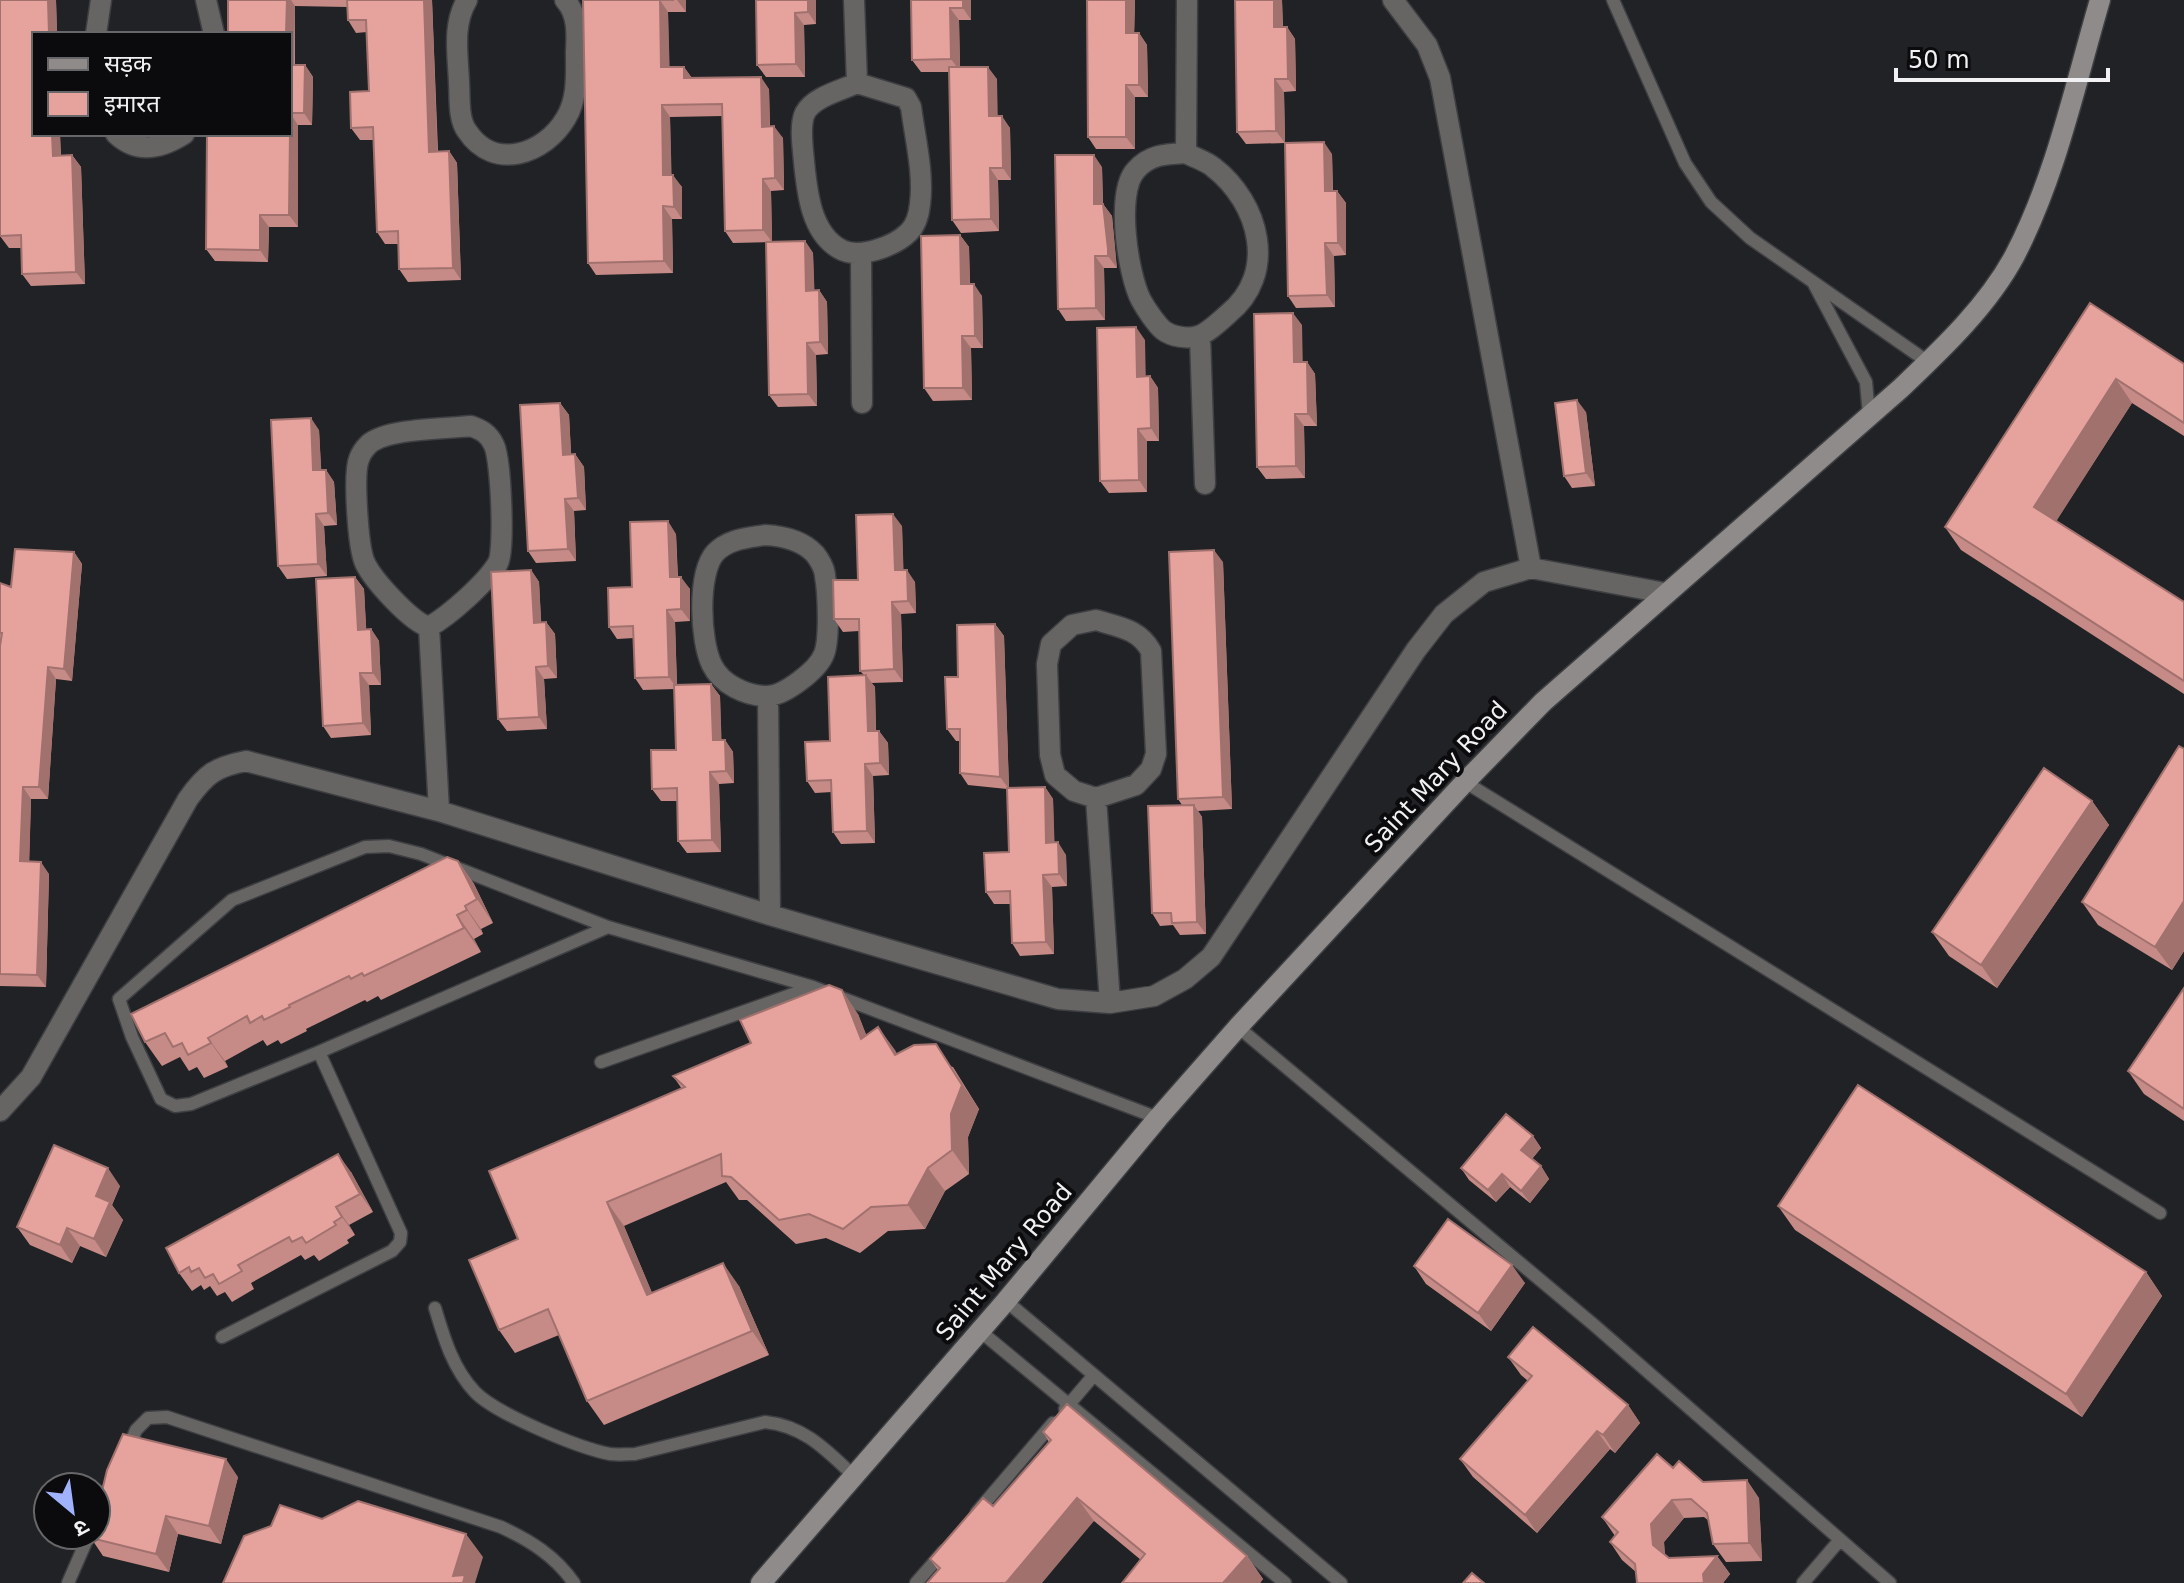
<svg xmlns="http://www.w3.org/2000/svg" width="2184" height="1583" viewBox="0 0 2184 1583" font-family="'DejaVu Sans','Noto Sans Devanagari',sans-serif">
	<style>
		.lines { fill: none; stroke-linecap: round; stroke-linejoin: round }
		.lane-casing { stroke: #3e3f42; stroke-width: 15 }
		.street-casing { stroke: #3e3f42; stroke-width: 23 }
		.secondary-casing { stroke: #3e3f42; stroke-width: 23 }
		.lane { stroke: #676564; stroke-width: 12 }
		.street { stroke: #676564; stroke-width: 20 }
		.secondary { stroke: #8e8b8a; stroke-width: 20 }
		.wall { fill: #c68b87 }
		.shaded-wall { fill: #a1716e }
		.building { fill: #e6a29d; stroke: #a1716e; stroke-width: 2 }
		.labels { text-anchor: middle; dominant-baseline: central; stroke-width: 8; stroke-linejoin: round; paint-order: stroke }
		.street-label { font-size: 24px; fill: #f1f1f4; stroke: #0b0b0d }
	</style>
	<rect width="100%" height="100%" fill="#212225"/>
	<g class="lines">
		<defs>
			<path id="lane" d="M1613,0L1685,163L1711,202L1750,238L1928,362
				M1814,284L1866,382L1869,415
				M1465,782L2160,1213
				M608,927L319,1052L191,1104L175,1106L161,1099L132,1037L119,999L232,900L365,847L389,846L421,854L608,927L813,987L1158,1118
				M1238,1027L1594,1325L1890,1583
				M601,1062L813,987
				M1006,1301L1341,1583
				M435,1308C444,1338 453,1369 475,1392C496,1414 579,1448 610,1454C618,1455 626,1454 635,1454L765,1422C805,1426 827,1451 855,1477
				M980,1331L1285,1583
				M222,1337L392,1251L400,1242L401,1233L319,1052
				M1065,1409L1094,1375
				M127,1452L136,1430L148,1418L167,1417L501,1527C531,1541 555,1556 574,1583
				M977,1512L1053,1423
				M68,1583L89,1535
				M916,1583L944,1551
				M1803,1583L1839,1541"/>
			<path id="street" d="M206,0L214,34
				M467,0C452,25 458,55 459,83C460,98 458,119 467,131C494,172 545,154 566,118C578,98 576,74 576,52C577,34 578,14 565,0
				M854,0L857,83
				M1393,0L1427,45L1440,78L1531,568
				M96,34L101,0
				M857,83L906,98L911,107C915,138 924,173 920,204C919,214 916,225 909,232C895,246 859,260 840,249C811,233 807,192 804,162C803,148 799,126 805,113C813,97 842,90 857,83Z
				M116,134C138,155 162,148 184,134
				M1186,153C1195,158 1206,161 1213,167C1260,203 1278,274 1228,314C1220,321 1208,333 1198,336C1188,339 1172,337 1163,330C1156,324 1146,309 1141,300C1128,275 1115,192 1136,170C1150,154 1167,154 1186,153Z
				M1186,153L1187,0
				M861,253L862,403
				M1200,336L1205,484
				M471,426C482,430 489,434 494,445C501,460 505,549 498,563C486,583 450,615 429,627C411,622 373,580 365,563C358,548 353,474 359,459C361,453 365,448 369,444C388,428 445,429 471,426Z
				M765,535C783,536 802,540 815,554C819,559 825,569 825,576C828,593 830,639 824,654C818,670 784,696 767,696C746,696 721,684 712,665C700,641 697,574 715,553C728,539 747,538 765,535Z
				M1096,620C1119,627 1139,629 1151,651L1156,754L1151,769L1136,785L1096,798L1074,791L1055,775L1050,755L1047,664L1051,644L1072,625Z
				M429,627L439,811
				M768,696L770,915
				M1096,798L1110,1003
				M0,1111L31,1077L188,799C206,774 215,767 246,761L439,811L770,915L1058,999L1110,1003L1154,996L1185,979L1211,957L1416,650L1444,614L1484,582L1531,568L1665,593"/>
			<path id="secondary" d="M761,1583L1006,1301L1158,1118L1238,1027L1465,782L1543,702L1900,389C1941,350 1988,306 2015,255C2056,176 2075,85 2100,0"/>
		</defs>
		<!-- lane casing -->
		<use href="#lane" class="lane-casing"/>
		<!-- street casing -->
		<use href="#street" class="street-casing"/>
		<!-- secondary casing -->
		<use href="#secondary" class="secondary-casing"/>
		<!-- lane -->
		<use href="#lane" class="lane"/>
		<!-- street -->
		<use href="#street" class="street"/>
		<!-- secondary -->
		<use href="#secondary" class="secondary"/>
	</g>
	<!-- wall -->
	<path class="wall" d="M0,0H56L57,34H34V134H60L61,156L72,155L81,167L85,284L31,286L22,274L21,248H9L0,236Z
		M228,0H432L438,151H449L457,163L461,280L408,282L399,269L398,244H385L377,232L374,140H360L351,128L369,91L367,32L356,33L348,20L347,7L295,6V65H305L313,77L312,125H298V227H269L268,262L215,261L206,249L290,134Z
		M583,0H686V12H668L669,67H684L692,78L769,89L770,126L783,138L784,190L771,191L772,242L733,243L725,231L723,116L670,117L671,175L682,187V219H672L673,273L596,275L588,263Z
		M756,0H816V24L804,25L805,77H766L757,65Z
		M911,0H971V20H959L960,67L997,79V116L1010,128L1011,180H998L999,231L961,233L952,220L949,72H921L912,60Z
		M1087,0H1135L1134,33H1139L1147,45L1148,97H1135V149H1096L1088,137Z
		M1235,0H1282L1283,27H1287L1295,39L1296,91L1284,92L1285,143L1246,144L1237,132Z
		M1332,154L1333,191H1337L1346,203V255L1334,256L1335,307L1296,308L1288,296Z
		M1102,167L1103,204L1112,216L1116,261L1117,268H1104L1105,320L1066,321L1058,309Z
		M960,235L969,247L970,284L982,296L983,348H971L972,400L933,401L924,388Z
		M805,241L813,253L814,290H819L827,302L828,354L816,355L817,406L778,407L769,395Z
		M2090,303L2184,364V436L2132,403L2056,521L2184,602V694L1961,550L1945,527Z
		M1302,325V362H1307L1315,374L1317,426H1304L1305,478L1266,479L1257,467Z
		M1145,340V376H1150L1158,388L1159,441H1147V492L1109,493L1100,481Z
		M560,403L569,415L571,455L575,454L584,467L586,510L574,511L576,561L536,563L528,551Z
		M1586,412L1595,486L1572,488L1564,476Z
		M319,430L321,470H326L334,482L337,525L324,526L327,576L287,579L278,566Z
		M902,526L903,570L915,582L916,613L901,614L903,682L871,683L875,687L876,731H879L888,743L889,775L873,776L875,843L841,844L833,832L832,792L815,793L807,781L830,741L864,675L860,671L859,631L843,632L834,619L858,580Z
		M676,534L678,577L690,589V621L675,622L677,685L711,684L720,696L721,740H725L733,752L734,783L719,784L721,852L687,853L678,841L677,801H661L652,789L676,750L674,689L643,690L635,678L634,638L617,639L609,627L632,587Z
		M74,552L82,564L72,681L56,679L48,799H31L29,861L49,874L46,987L0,986V583L11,587Z
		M1223,562L1232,809L1198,811L1202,817L1206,934L1180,935L1173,925L1160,926L1152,913L1182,805L1178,799Z
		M531,570L539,582L541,622H546L555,634L557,678L544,679L547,729L507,731L498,719Z
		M355,577L364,589L366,629H371L379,641L381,685H369L371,735L331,738L323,726Z
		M995,624L1004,636L1009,788L1045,787L1053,799L1054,843L1066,855L1067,886L1052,887L1054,954L1020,956L1012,943L1010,904H994L986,892L1009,852L1007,789L968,785L960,773V741H956L947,729L958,677Z
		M2184,749V951L2172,970L2098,925L2082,902Z
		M2092,801L2109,825L1997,988L1949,956L1932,932Z
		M458,861L474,884L493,923L481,929L483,934L474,939L481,952L381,1000L378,996L367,1002L365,1000L306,1029L307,1031L281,1044L278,1040L267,1046L263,1040L225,1061L228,1067L204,1078L197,1067L189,1071L180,1057L162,1066L145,1042Z
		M2184,988V1121L2144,1094L2128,1071Z
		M858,1014L866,1035L897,1054L953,1067L979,1109L968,1137L969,1174L945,1191L925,1229L888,1231L860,1253L826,1238L796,1244L747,1200H739L726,1182L624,1226L652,1293L739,1286L769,1355L604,1425L587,1401L559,1335L515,1353L499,1330L518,1239L682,1089L673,1076Z
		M1533,1136L1541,1148L1532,1159L1541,1166L1549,1179L1530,1203L1510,1187L1496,1202L1469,1180L1461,1168Z
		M351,1172L373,1212L349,1225L355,1235L347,1240L349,1243L319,1261L314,1255L305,1260L301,1255L251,1283L254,1289L232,1302L225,1292L217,1296L210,1286L204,1290L201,1285L192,1291L179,1273Z
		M120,1186L112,1205L123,1220L106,1257L80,1246L72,1263L30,1245L17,1227Z
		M1778,1206L2146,1272L2162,1296L2082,1417L1795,1230Z
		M1414,1266L1525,1283L1491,1331L1426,1284Z
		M1508,1357L1628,1405L1640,1423L1615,1453L1610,1449L1537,1533L1473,1477L1460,1459L1528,1381L1521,1375Z
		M1043,1432L1247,1556L1263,1579L1260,1583H1122L1141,1560L1094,1521L938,1570L930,1559L993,1506L1049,1442Z
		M1673,1468L1703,1482L1759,1498L1762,1561L1726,1562L1713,1544L1709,1521L1704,1517L1684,1518L1664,1542L1665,1555L1669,1558L1717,1556L1730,1574L1723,1583H1637L1636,1572L1622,1560L1610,1542L1615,1536L1602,1517Z
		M238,1477L221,1544L178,1534L169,1572L103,1556L91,1538Z"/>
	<!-- shaded-wall -->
	<path class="shaded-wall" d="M48,0H56L57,34H49Z
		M287,0H291L295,6L294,77L290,71V34H286Z
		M424,0H432L438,164L429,152Z
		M660,0L668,12L670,80L661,67Z
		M677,0H686V12Z
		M808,0H816V24L808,12Z
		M963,0H971V20L963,8Z
		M1126,0H1135L1134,45L1126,33Z
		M1274,0H1282L1283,39L1274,27Z
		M950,8L959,20L960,71L951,59Z
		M795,13L804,25L805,77L796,64Z
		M1287,27L1295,39L1296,91L1288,79Z
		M1139,33L1147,45L1148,97L1139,85Z
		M305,65L313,77L312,125L304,113Z
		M684,67L693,80L684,78Z
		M988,67L997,79L998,128L989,116Z
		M761,77L769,89L770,139L762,127Z
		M1275,79L1284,92L1285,143L1276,131Z
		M1126,85L1135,97V149L1126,137Z
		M662,105L670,117L672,188L663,175Z
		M290,113L298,125V227L289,215Z
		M1002,116L1010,128L1011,180L1003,168Z
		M774,126L783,138L784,190L775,178Z
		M52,134H60L61,168L53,156Z
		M1324,142L1332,154L1333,203L1325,191Z
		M449,151L457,163L461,280L453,268Z
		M72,155L81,167L85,284L76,272Z
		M1094,155L1102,167L1103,216L1094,204Z
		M990,168L998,180L999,231L991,219Z
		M673,175L682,187V219L674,207Z
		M763,179L771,191L772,242L763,230Z
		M1337,191L1346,203V255L1338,243Z
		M1103,204L1112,216L1117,268L1108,256Z
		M663,206L672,219L673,273L664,261Z
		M260,215L269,227L268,262L260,250Z
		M960,235L969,247L970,296L961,284Z
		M805,241L813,253L815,303L806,291Z
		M1325,243L1334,256L1335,307L1327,295Z
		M1095,256L1104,268L1105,320L1096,308Z
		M974,284L982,296L983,348L975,336Z
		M819,290L827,302L828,354L820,342Z
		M1293,313L1302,325L1303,374L1294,362Z
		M1136,327L1145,340L1146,389L1137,377Z
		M962,336L971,348L972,400L963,388Z
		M807,343L816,355L817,406L808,394Z
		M1307,362L1315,374L1317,426L1308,414Z
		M1150,376L1158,388L1159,441L1151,428Z
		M2116,379L2132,403L2050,531L2034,507Z
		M1577,400L1586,412L1595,486L1586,473Z
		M560,403L569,415L572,468L563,455Z
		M1295,414L1304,426L1305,478L1296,466Z
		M311,418L319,430L322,482L313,470Z
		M1138,429L1147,441V492L1139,480Z
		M575,454L584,467L586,510L578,498Z
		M326,470L334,482L337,525L328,513Z
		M565,499L574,511L576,561L568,549Z
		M316,514L324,526L327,576L318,564Z
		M893,514L902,526L904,582L895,570Z
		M668,521L676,534L678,590L670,577Z
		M1214,550L1223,562L1232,809L1223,797Z
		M74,552L82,564L72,681L64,669Z
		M531,570L539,582L542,635L534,623Z
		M907,570L915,582L916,613L908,601Z
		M355,577L364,589L367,642L358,630Z
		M681,577L690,589V621L681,609Z
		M892,602L901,614L903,682L894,669Z
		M667,610L675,622L677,689L669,677Z
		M546,622L555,634L557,678L548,666Z
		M995,624L1004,636L1009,789L1000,777Z
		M371,629L379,641L381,685L373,673Z
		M48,667L56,679L48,799L39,787Z
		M536,667L544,679L547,729L539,717Z
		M360,673L369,685L371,735L363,723Z
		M866,675L875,687L876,743L868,731Z
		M711,684L720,696L722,752L713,740Z
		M879,731L888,743L889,775L880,763Z
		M725,740L733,752L734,783L726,771Z
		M865,764L873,776L875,843L867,831Z
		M710,772L719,784L721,852L712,840Z
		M23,787L31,799L29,873L20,861Z
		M1045,787L1053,799L1055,855L1046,843Z
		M2092,801L2109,825L1997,988L1981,965Z
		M1194,805L1202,817L1206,934L1197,922Z
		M1058,842L1066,855L1067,886L1059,874Z
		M458,861L474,884L493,923L477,899Z
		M41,862L49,874L46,987L37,975Z
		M1043,875L1052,887L1054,954L1046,942Z
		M2184,901V951L2172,970L2155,947Z
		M465,906L481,929L483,934L467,910Z
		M457,915L474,939L481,952L464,928Z
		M842,990L858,1014L877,1062L861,1039Z
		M878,1027L895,1050L911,1079L895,1055Z
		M208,1038L225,1061L228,1067L211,1043Z
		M936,1044L979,1109L968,1137L969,1174L952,1150Z
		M1533,1136L1541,1148L1529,1162L1521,1150Z
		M338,1154L351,1172L373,1212L360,1194Z
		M1541,1166L1549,1179L1530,1203L1521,1191Z
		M108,1168L120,1186L112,1205L123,1220L106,1257L94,1239L96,1196Z
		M928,1168L945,1191L925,1229L908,1205Z
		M1502,1174L1510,1187L1496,1202L1488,1190Z
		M607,1202L624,1226L663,1319L647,1295Z
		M336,1207L349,1225L355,1235L342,1217Z
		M67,1228L80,1246L72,1263L60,1245Z
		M723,1263L739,1286L769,1355L752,1331Z
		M1512,1265L1525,1283L1491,1331L1478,1313Z
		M2146,1272L2162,1296L2082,1417L2066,1394Z
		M1628,1405L1640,1423L1615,1453L1603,1435Z
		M1597,1431L1610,1449L1537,1533L1525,1515Z
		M226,1459L238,1477L221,1544L209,1526Z
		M1747,1480L1759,1498L1762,1561L1749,1543Z
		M1077,1498L1094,1521L1042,1583H1006Z
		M1672,1500L1684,1518L1664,1542L1665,1563L1653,1545L1651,1524Z
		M166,1516L178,1534L169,1572L156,1554Z
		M466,1534L483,1557L475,1583H458L453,1576Z
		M1247,1556L1263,1579L1260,1583H1223Z
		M1717,1556L1730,1574L1723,1583H1704L1703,1574Z"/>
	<!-- building -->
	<path class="building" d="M0,0H48L49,34H34V134H52L53,156L72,155L76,272L22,274L21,235L0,236Z
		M228,0H287L286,34H228Z
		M347,0H424L429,152L449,151L453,268L399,269L398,231L377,232L373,127L351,128L350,92L369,91L366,20H348Z
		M583,0H674H660L661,67H684V78L761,77L762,127L774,126L775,178L763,179V230L725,231L722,104L662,105L663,175H673L674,207L663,206L664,261L588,263Z
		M756,0H808V12L795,13L796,64L757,65Z
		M911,0H963V8H950L951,59L912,60Z
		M1087,0H1126V33H1139V85H1126V137H1088Z
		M1235,0H1274V27H1287L1288,79H1275L1276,131L1237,132Z
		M290,65H305L304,113H290Z
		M949,67H988L989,116H1002L1003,168H990L991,219L952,220Z
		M207,134H290L289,215H260V250L206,249Z
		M1324,142L1325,191H1337L1338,243H1325L1327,295L1288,296L1285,143Z
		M1055,155H1094V204H1103L1108,249V256H1095L1096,308L1058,309Z
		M960,235L961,284H974L975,336H962L963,388H924L921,236Z
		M805,241L806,291L819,290L820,342L807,343L808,394L769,395L766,242Z
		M2090,303L2184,364V423L2116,379L2034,507L2184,602V681L1945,527Z
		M1293,313L1294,362H1307L1308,414H1295L1296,466L1257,467L1254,314Z
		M1136,327L1137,377L1150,376L1151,428L1138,429L1139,480L1100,481L1097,328Z
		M1577,400L1586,473L1564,476L1555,403Z
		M560,403L563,455L575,454L578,498L565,499L568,549L528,551L520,405Z
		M311,418L313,470H326L328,513L316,514L318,564L278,566L271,420Z
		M893,514L895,570H907L908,601L892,602L894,669L860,671L859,619H834L833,580H858L856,515Z
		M668,521L670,577H681V609L667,610L669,677L635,678L633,626L609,627L608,588L632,587L630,522Z
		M15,549L74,552L64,669L48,667L39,787H23L20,861L41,862L37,975L0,974V646L2,633H0V583L11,587Z
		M1214,550L1223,797L1178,799L1169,552Z
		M531,570L534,623L546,622L548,666L536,667L539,717L498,719L491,572Z
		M355,577L358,630L371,629L373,673H360L363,723L323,726L316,579Z
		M995,624L1000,777L960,773V729H947L945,677H958L957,625Z
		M866,675L868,731H879L880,763L865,764L867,831L833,832L831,780L807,781L805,742L830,741L828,677Z
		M711,684L713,740H725L726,771L710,772L712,840L678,841L677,788L652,789L651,750H676L674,685Z
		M2179,746L2184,749V901L2155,947L2082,902Z
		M2044,768L2092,801L1981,965L1932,932Z
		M1045,787L1046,843L1058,842L1059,874L1043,875L1046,942L1012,943L1010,891L986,892L984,853L1009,852L1007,788Z
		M1194,805L1197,922L1172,923L1171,913H1152L1148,806Z
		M447,857L458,861L477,899L465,906L467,910L457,915L464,928L364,976L362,973L351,979L349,976L289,1005L290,1007L264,1020L262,1016L250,1023L247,1016L208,1038L211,1043L188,1055L182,1043L173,1047L165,1033L145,1042L131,1014Z
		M829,985L842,990L861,1039L878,1027L895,1055L914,1045L936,1044L962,1085L951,1114L952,1150L928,1168L908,1205L871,1207L843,1229L809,1214L779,1220L731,1177L722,1176L721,1154L607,1202L647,1295L723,1263L752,1331L587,1401L548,1309L499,1330L469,1260L518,1239L489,1171L685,1087L673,1076L751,1043L740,1020Z
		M2184,988V1109L2128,1071Z
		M1858,1085L2146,1272L2066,1394L1778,1206Z
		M1506,1114L1533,1136L1521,1150L1541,1166L1521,1191L1502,1174L1488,1190L1461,1168Z
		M54,1145L108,1168L96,1196L110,1202L94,1239L67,1228L60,1245L17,1227Z
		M338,1154L360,1194L336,1207L342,1217L334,1222L336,1225L306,1243L302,1237L292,1242L289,1237L238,1265L242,1271L219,1284L213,1274L205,1278L199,1268L191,1272L189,1267L179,1273L166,1248Z
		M1448,1219L1512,1265L1478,1313L1414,1266Z
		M1533,1327L1628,1405L1603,1435L1597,1431L1525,1515L1460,1459L1532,1376L1508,1357Z
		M1067,1404L1247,1556L1223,1583H1122L1145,1554L1077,1498L1006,1583H927L940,1568L930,1559L983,1498L993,1506L1051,1440L1043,1432Z
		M123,1434L226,1459L209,1526L166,1516L156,1554L91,1538V1535H96V1516L107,1470Z
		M1657,1454L1673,1468L1679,1461L1703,1482L1747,1480L1749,1543L1713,1544L1707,1513L1691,1499L1672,1500L1651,1524L1653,1545L1669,1558L1717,1556L1703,1574L1704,1583H1637L1635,1564L1610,1542L1618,1532L1602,1517Z
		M358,1501L466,1534L453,1576L465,1575L463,1583H223L244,1536L271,1526L280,1505L322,1519Z
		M1472,1573L1484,1583H1463Z"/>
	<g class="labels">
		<!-- street labels -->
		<g class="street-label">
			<text transform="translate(1436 777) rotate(-47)">Saint Mary Road</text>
			<text transform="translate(1004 1262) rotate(-50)">Saint Mary Road</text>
		</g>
	</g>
	<!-- legend -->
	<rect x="32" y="32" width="260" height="104" fill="#0b0b0d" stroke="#676769" stroke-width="2"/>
	<rect x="48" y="58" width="40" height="12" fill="#8e8b8a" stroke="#676769" stroke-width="2"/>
	<text x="104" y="72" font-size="24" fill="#f1f1f4">सड़क</text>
	<rect x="48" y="92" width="40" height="24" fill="#e6a29d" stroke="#676769" stroke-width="2"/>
	<text x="104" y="112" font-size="24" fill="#f1f1f4">इमारत</text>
	<!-- north arrow -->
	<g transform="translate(72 1511) rotate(151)"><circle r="38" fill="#0b0b0d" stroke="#676769" stroke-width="2"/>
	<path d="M0-6L14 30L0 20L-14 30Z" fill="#a1b2fd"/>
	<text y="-12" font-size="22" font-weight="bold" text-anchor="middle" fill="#f1f1f4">उ</text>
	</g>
	<!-- scale -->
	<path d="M1896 68v12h212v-12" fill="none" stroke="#f1f1f4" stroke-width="4"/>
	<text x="1908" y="68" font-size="24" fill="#f1f1f4" stroke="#0b0b0d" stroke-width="6" paint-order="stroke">50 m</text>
</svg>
